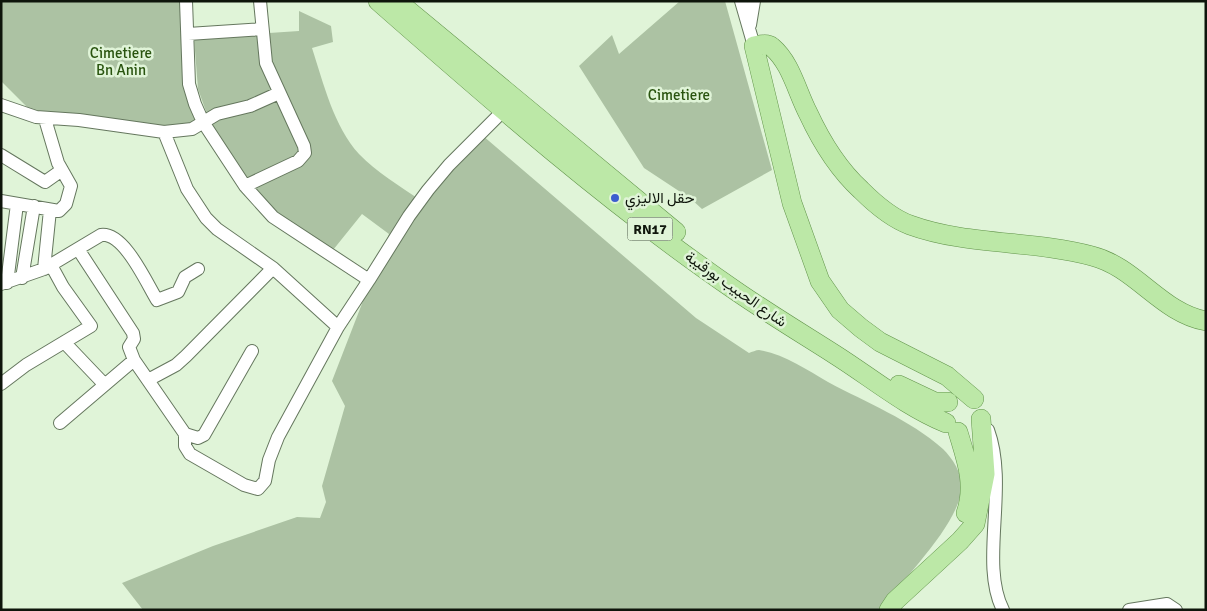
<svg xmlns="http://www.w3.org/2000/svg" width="1207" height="611" viewBox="0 0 1207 611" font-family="Signika,Vazirmatn,sans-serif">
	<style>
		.green { fill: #acc2a3 }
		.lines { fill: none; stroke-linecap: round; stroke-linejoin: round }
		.minor-casing { stroke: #65775e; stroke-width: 14 }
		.primary-casing { stroke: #62944b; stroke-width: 20 }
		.minor { stroke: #fff; stroke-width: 12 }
		.primary { stroke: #bce8a7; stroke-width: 19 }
		.poi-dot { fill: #3d5dcf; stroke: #e0f4d8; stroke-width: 2 }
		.labels { text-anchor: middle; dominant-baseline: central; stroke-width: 5; stroke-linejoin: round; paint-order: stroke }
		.shield { fill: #e0f4d8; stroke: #4d5848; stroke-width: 1 }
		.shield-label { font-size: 14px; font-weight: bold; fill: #0e150b }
		.park-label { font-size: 15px; fill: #29540f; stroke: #e0f4d8 }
		.poi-label { font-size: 15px; fill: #0e150b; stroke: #e0f4d8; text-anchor: start }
		.street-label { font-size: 15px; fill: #0e150b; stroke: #e0f4d8 }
	</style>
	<rect width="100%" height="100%" fill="#e0f4d8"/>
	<!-- green -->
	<path class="green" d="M1,1H180L198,125L173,128L32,112L1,81Z
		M680,1H725L772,170L702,209L691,199L644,168L579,66L612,35L619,54Z
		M299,11L331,26L333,42L312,48C323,82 334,127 359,154C376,172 400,186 420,200L482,135L696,318L749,353C752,352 756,350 759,350C784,354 807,370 828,382C867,403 909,419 943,449C954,460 964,476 961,493C954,529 902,581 879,610H143L122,583L213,546L297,517L320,518L326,502L322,486L345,406L332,381L389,234L362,214L333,250L274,214L227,170L198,89L194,38L299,31Z"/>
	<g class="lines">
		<defs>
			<path id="minor" d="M186,1L189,84L195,104L203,122L245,186L273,217L369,280L409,216L428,190L449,165L509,105
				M741,1L754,46
				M750,25L754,1
				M188,34L262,29
				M1,105L36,117L79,120L164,132
				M1,155L45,182L62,170
				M245,186L298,161L305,153L304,146L266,63L260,1
				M1,201L59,211L66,204L71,186L58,163L45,119
				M78,249L133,333L134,339L129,347L134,360L185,434L198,438L204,435L252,351
				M44,269L50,210
				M22,278L34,206
				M7,283L17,204
				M1,284L44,269L101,235C124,232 146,282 157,300L178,292L185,277L198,269
				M338,327L369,280
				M64,342L104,384
				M148,380L176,365L186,356L273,268
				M1,384L26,365L91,326L63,287L51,265
				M60,423L134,360
				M988,430C1009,487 979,563 1003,610
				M185,434V446L190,454L244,485L258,489L265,481L269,460L278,437L338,327L273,268L217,229L206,218L187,189L164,132L192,129L217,114L250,106L279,93
				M1129,610L1167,604L1176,610"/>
			<path id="primary" d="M378,1C493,102 609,204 736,291C768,313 801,333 834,354C872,378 905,406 946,423
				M397,1L676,232
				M899,385L935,402H948
				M974,399L947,376L880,342L861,328L840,310L820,281L792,203L754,46C760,45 767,43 772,47C791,63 797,92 808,113C821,141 838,169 861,190C875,204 891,218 910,225C968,246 1033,240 1092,256C1136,267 1161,313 1206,321
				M958,432C966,459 976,484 966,513
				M889,610L895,601L960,541L975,524L985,474L981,419"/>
		</defs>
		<!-- minor casing -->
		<use href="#minor" class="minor-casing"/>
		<!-- primary casing -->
		<use href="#primary" class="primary-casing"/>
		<!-- minor -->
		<use href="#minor" class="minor"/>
		<!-- primary -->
		<use href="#primary" class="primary"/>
	</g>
	<!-- markers -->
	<circle class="poi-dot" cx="615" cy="198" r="5"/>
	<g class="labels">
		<!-- shield labels -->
		<rect class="shield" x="627.5" y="217.5" width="45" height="23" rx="4"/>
		<g class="shield-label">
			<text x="650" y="229">RN17</text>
		</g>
		<!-- park labels -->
		<g class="park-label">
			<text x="121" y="53">Cimetiere<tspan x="121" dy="17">Bn Anin</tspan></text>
			<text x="679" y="95">Cimetiere</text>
		</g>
		<!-- poi labels -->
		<g class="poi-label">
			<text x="625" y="198">حقل الاليزي</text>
		</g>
		<!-- street labels -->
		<g class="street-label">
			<text transform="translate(736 289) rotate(35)">شارع الحبيب بورقيبة</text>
		</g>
	</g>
	<!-- border -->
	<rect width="1207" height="611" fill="none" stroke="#0e150b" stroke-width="5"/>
</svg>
